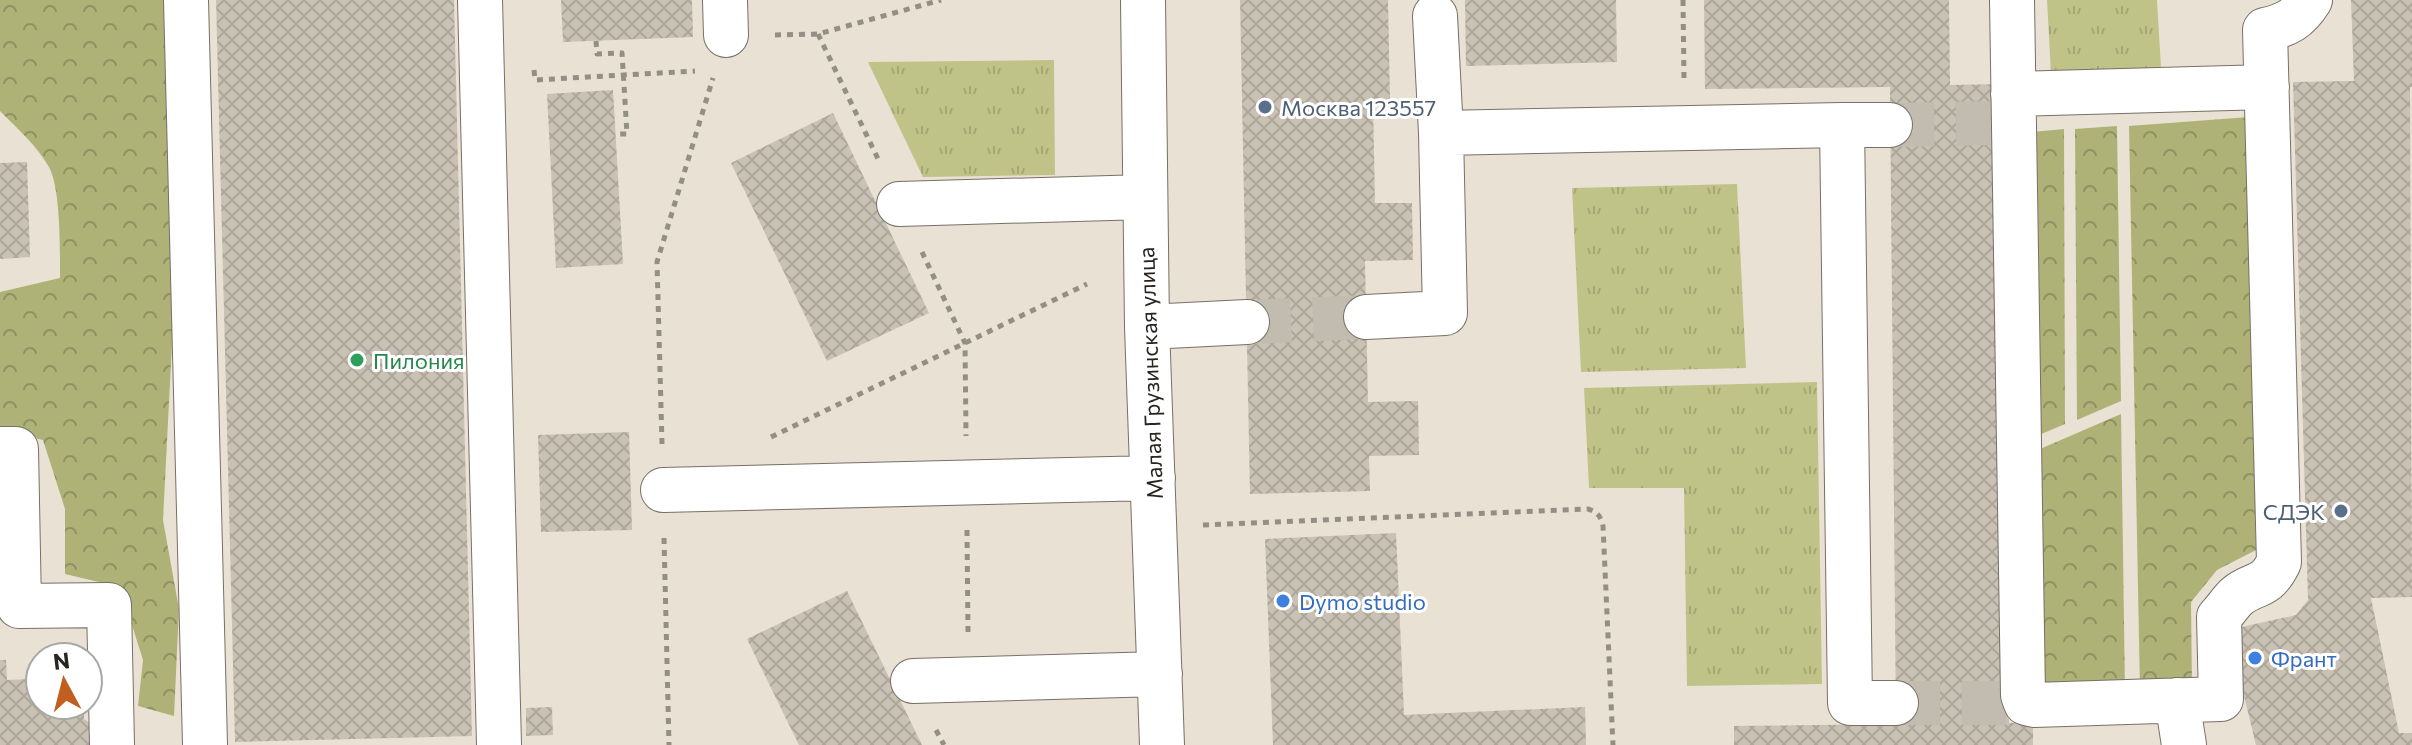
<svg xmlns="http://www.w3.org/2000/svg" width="2412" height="745" viewBox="0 0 2412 745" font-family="Commissioner,sans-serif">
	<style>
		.grass { fill: url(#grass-tufts) }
		.forest { fill: url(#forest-crowns) }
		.building { fill: url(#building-cross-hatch) }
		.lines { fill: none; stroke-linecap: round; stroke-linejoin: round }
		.minor-tunnel { stroke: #c2bbb0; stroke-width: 44; stroke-dasharray: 44 22; stroke-linecap: butt }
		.minor-casing { stroke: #777065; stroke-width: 46 }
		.path { stroke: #948f85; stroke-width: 5; stroke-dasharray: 6 6; stroke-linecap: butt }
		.minor { stroke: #fff; stroke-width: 44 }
		.service-dot { fill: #5c6f8a; stroke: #fff; stroke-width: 3 }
		.leisure-dot { fill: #2e9e5b; stroke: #fff; stroke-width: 3 }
		.shop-dot { fill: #3f7fe0; stroke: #fff; stroke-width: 3 }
		.labels { text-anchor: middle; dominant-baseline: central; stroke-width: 6; stroke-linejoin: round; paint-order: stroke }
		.service-label { font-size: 22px; fill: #4e5e75; stroke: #fff; text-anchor: start }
		.leisure-label { font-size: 22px; fill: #27864d; stroke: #fff; text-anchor: start }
		.street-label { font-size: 22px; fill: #282520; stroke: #fff }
		.shop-label { font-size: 22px; fill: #366cbe; stroke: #fff; text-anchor: start }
	</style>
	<defs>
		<pattern id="grass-tufts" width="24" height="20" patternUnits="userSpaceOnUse" patternTransform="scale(2)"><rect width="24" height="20" fill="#c0c388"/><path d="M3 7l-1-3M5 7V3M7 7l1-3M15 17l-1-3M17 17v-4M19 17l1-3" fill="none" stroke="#a5a775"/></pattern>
		<pattern id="forest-crowns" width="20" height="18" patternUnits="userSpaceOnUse" patternTransform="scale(2)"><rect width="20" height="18" fill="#afb277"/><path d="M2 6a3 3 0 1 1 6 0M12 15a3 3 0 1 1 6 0" fill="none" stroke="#8e9161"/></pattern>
		<pattern id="building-cross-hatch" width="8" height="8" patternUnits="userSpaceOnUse" patternTransform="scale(2)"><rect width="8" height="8" fill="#c9c1b4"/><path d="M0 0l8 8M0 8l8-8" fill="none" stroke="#ada69a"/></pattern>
	</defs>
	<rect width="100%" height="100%" fill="#e9e1d4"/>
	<!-- grass -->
	<path class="grass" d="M2047,0H2157L2161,68L2051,74Z
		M1054,60L1055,175L923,177L868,62Z
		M1737,184L1746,368L1581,372L1572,188Z
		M1817,382L1822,684L1687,686L1684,488H1589L1584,388Z"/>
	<!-- forest -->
	<path class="forest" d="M0,0H172L173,324L163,520L179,609L174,716L138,706L143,660L120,587L65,574V509L43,440L0,431V292L60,278C60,253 61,189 49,167C37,146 17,128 0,111Z
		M2249,117L2256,550L2217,570L2191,602L2192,688L2140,690L2129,126Z
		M2117,126L2121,401L2077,420L2075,129Z
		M2064,129L2065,424L2025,441L2021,133Z
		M2121,414L2125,691L2032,695L2026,455Z"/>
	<!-- building -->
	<path class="building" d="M216,0H454L472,736L235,742Z
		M561,0H692L693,37L563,42Z
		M1240,0H1388L1390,101L1373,102L1375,203H1412L1413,260L1365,261L1368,402L1418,401L1419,455L1369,456L1370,491L1250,494Z
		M1465,0H1616L1617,62L1466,66Z
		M1704,0H1949L1950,85L2003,84L2009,723L2033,722V745H1734V726L1896,724L1890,87L1705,89Z
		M2351,0H2412V87H2410L2412,597L2371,598L2399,733H2412V745H2256L2228,630L2296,615L2308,600L2293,82L2354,81Z
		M613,90L623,264L556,268L547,94Z
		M833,113L929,313L827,361L731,163Z
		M27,162L30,257L0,259V163Z
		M629,432L632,530L541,532L538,435Z
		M1396,533L1404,715L1585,707L1586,745H1273L1265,539Z
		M847,591L922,745H799L747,639Z
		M0,660H6L7,680L31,679L32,698H40V705H84V719L95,726V745H0Z
		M552,707L553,735L526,736V708Z"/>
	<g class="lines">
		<!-- minor-tunnel -->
		<path class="minor-tunnel" d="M1890,125L2003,123
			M1247,322L1366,317
			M1896,703H2009"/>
		<defs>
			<path id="minor" d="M186,0L205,745
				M480,0L499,745
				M725,0L726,35
				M1143,0L1147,327L1162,745
				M2012,0L2023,695L2026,703L2034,705L2221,699L2219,617C2225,611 2230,603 2236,597C2254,581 2265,591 2279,562L2265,30C2287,25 2298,19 2310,0
				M1435,16L1441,133
				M2013,94L2267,87
				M1842,125H1890
				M899,204L1145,197
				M1366,317L1445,313L1441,133L1842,125L1850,703H1896
				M1147,327L1247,322
				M0,449H16L19,606L109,605L112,745
				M663,490L1153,478
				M913,681L1160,674
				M2177,700L2184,745"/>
		</defs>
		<!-- minor casing -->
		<use href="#minor" class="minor-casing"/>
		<!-- path -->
		<path class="path" d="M1683,0L1684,79
			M818,34L880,163
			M775,35L818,34L941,0
			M596,41L597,54L622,53L627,134H616
			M534,70L535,80L695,71
			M922,252L965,343L966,436
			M771,437L1087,284
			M662,444L657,262L713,78
			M1203,525L1588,509C1598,512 1601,517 1603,526L1613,745
			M967,530L968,632
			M664,538L669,745
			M936,730L944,745"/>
		<!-- minor -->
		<use href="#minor" class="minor"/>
	</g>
	<!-- markers -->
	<g class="service-dot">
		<circle cx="1265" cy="107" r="8"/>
		<circle cx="2341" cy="511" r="8"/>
	</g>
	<circle class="leisure-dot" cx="357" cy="360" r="8"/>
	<g class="shop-dot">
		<circle cx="1283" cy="601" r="8"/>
		<circle cx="2255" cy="658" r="8"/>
	</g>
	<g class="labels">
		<!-- service labels -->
		<g class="service-label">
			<text x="1281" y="107">Москва 123557</text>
			<text x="2325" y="511" text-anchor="end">СДЭК</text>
		</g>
		<!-- leisure labels -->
		<g class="leisure-label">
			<text x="373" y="360">Пилония</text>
		</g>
		<!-- street labels -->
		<g class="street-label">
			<text transform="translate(1150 373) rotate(-92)">Малая Грузинская улица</text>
		</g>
		<!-- shop labels -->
		<g class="shop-label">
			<text x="1299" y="601">Dymo studio</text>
			<text x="2271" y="658">Франт</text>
		</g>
	</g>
	<!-- north arrow -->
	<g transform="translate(64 681) rotate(353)"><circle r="38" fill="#ffffff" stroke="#a9a8a6" stroke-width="2"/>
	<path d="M0-6L14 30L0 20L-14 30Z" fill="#c05f1f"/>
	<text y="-12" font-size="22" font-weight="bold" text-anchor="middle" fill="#282520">N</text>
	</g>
</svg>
